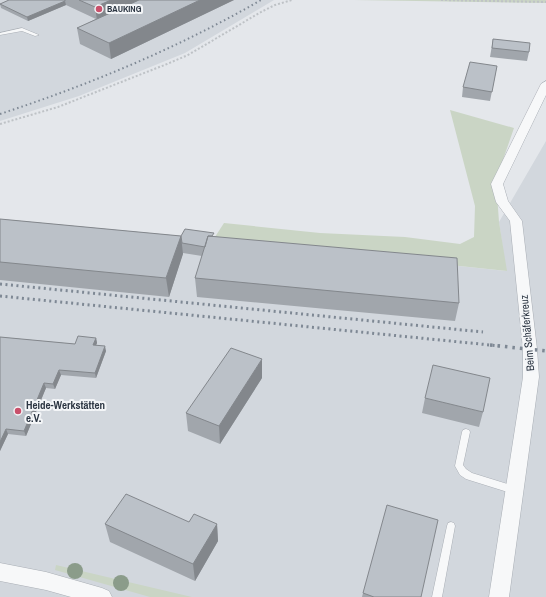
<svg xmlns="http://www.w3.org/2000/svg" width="546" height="597" viewBox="0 0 546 597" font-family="'Archivo Narrow',sans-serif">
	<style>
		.built { fill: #d2d7dd }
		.green { fill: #cad5c5 }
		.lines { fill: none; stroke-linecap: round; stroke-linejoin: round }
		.service-casing { stroke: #a9aeb5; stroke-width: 1 }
		.minor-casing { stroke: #a9aeb5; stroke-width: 1 }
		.path { stroke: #bec2c6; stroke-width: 2; stroke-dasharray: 2 2; stroke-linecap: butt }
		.service { fill: #f7f8f9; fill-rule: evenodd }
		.minor { fill: #f7f8f9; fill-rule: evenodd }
		.rail-far2 { stroke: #7e8894; stroke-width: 2; stroke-dasharray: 1.5 3; stroke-linecap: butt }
		.rail-far1 { stroke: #7e8894; stroke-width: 3; stroke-dasharray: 2 3.5; stroke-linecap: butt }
		.rail { stroke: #7e8894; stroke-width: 3.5; stroke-dasharray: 2.5 5; stroke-linecap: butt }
		.tree { fill: #8b9c8a }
		.wall { fill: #a1a6ac }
		.shaded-wall { fill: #83878c }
		.building { fill: #bbc1c8; stroke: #83878c }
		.poi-dot { fill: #c9506b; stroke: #f4f6f8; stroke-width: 1.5 }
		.labels { text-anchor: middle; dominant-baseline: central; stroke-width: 4; stroke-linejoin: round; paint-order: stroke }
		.far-poi-label { font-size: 9px; font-weight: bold; fill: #2c3643; stroke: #f4f6f8; text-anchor: start }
		.street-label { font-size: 11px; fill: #2c3643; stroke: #f4f6f8 }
		.poi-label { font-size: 11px; font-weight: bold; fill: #2c3643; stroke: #f4f6f8; text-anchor: start }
	</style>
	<rect width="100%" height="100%" fill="#e4e7eb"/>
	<!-- built -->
	<path class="built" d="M0,0H274L185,53L79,96L0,121Z
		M546,141V597H0V224L213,240L506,271L499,222Z"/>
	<!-- green -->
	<path class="green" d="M354,0H546V3Z
		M450,110L514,128L496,180L499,222L507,271L213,240L224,223L320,233L405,237L460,244L474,237L475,206Z
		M56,565L192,597H150L55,570Z"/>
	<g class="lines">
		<defs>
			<path id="service" d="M22,28L39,35L35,36L22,31L0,35V33Z
				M466,429L469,430L470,432L463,465L466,469L472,473L517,487L518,490L517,493L514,494L466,479L460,475L455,466L462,432L463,430Z
				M451,522L454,523L455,526L442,597H432L447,526L448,523Z"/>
			<path id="minor" d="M546,81V95L503,184L508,201L522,221L537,349L539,377L509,597H489L523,377V349L510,221L496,202L491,184L541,84Z
				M0,563L46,572L102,588L109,591L112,597H71L46,590L0,581Z"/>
		</defs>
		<!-- service casing -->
		<use href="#service" class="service-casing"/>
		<!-- minor casing -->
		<use href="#minor" class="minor-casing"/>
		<!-- path -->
		<path class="path" d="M441,0L546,2
			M0,124L58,107L167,64L188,55L261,12L275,5L292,0"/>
		<!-- service -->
		<use href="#service" class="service"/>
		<!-- minor -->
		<use href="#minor" class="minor"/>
		<!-- rail-far2 -->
		<path class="rail-far2" d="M0,114C91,84 178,48 261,0"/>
		<!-- rail-far1 -->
		<path class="rail-far1" d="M0,284L483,332
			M0,296L500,346"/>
		<!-- rail -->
		<path class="rail" d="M490,345L546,351"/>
	</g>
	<!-- trees -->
	<g class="tree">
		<circle cx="75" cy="571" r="8"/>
		<circle cx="121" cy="583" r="8"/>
	</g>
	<!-- wall -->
	<path class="wall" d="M9,0H234L111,59L80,44L77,28L96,19L66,5L28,21L1,8L0,4Z
		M493,39L529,52L527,61L490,57Z
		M497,66L490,101L462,97L463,87Z
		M0,219L181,236H214L459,303L455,321L197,297L195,278L202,256L183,253L169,297L0,280Z
		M0,337L75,344L96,338L97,343L96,345L106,351L96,378L61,375L55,389L46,388L26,436L8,434L0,451Z
		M262,378L220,444L188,431L186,413Z
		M425,398L483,412L479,427L422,413Z
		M189,522L217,524L218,541L195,581L110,542L105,524Z
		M363,593L421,597H362Z"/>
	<!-- shaded-wall -->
	<path class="shaded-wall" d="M111,0H141L97,20L95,7Z
		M200,0H234L111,59L109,43Z
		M65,1L66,5L28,21L27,17Z
		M181,236L183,254L169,297L166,278Z
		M96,338L97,343L94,350L93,345Z
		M105,346L106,351L96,378L95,373Z
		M262,359V378L220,444L219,426Z
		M59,370L61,375L55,389L53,384Z
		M44,383L46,388L26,436L24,431Z
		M6,429L8,434L0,451V442Z
		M217,524L218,541L195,581L193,564Z"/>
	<!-- building -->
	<path class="building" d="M9,0H65V1L27,17L0,4Z
		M79,0H111L95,7Z
		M139,0H200L109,43L77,28Z
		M493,39L530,43L529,52L492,48Z
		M470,62L497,66L492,92L463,87Z
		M0,219L181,236L166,278L0,262Z
		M185,229L214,233L212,236H208L205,247L182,243L181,236Z
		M208,236L457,258L459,303L195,278Z
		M78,336L96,338L93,345L105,346L95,373L59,370L53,384L44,383L24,431L6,429L0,442V337L75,344Z
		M231,348L262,359L219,426L186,413Z
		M433,365L490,378L483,412L425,398Z
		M126,494L189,522L194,514L217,524L193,564L105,524Z
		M387,505L438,520L421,597H374L363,593Z"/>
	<!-- markers -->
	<g class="poi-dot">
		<circle cx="99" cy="9" r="4"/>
		<circle cx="18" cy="411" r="4"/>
	</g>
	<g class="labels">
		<!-- far-poi labels -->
		<g class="far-poi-label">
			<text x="107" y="9">BAUKING</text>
		</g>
		<!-- street labels -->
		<g class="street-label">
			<text transform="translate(527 333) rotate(-95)">Beim Schäferkreuz</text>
		</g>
		<!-- poi labels -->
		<g class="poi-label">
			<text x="26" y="405">Heide-Werkstätten<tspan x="26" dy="13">e.V.</tspan></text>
		</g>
	</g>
</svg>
